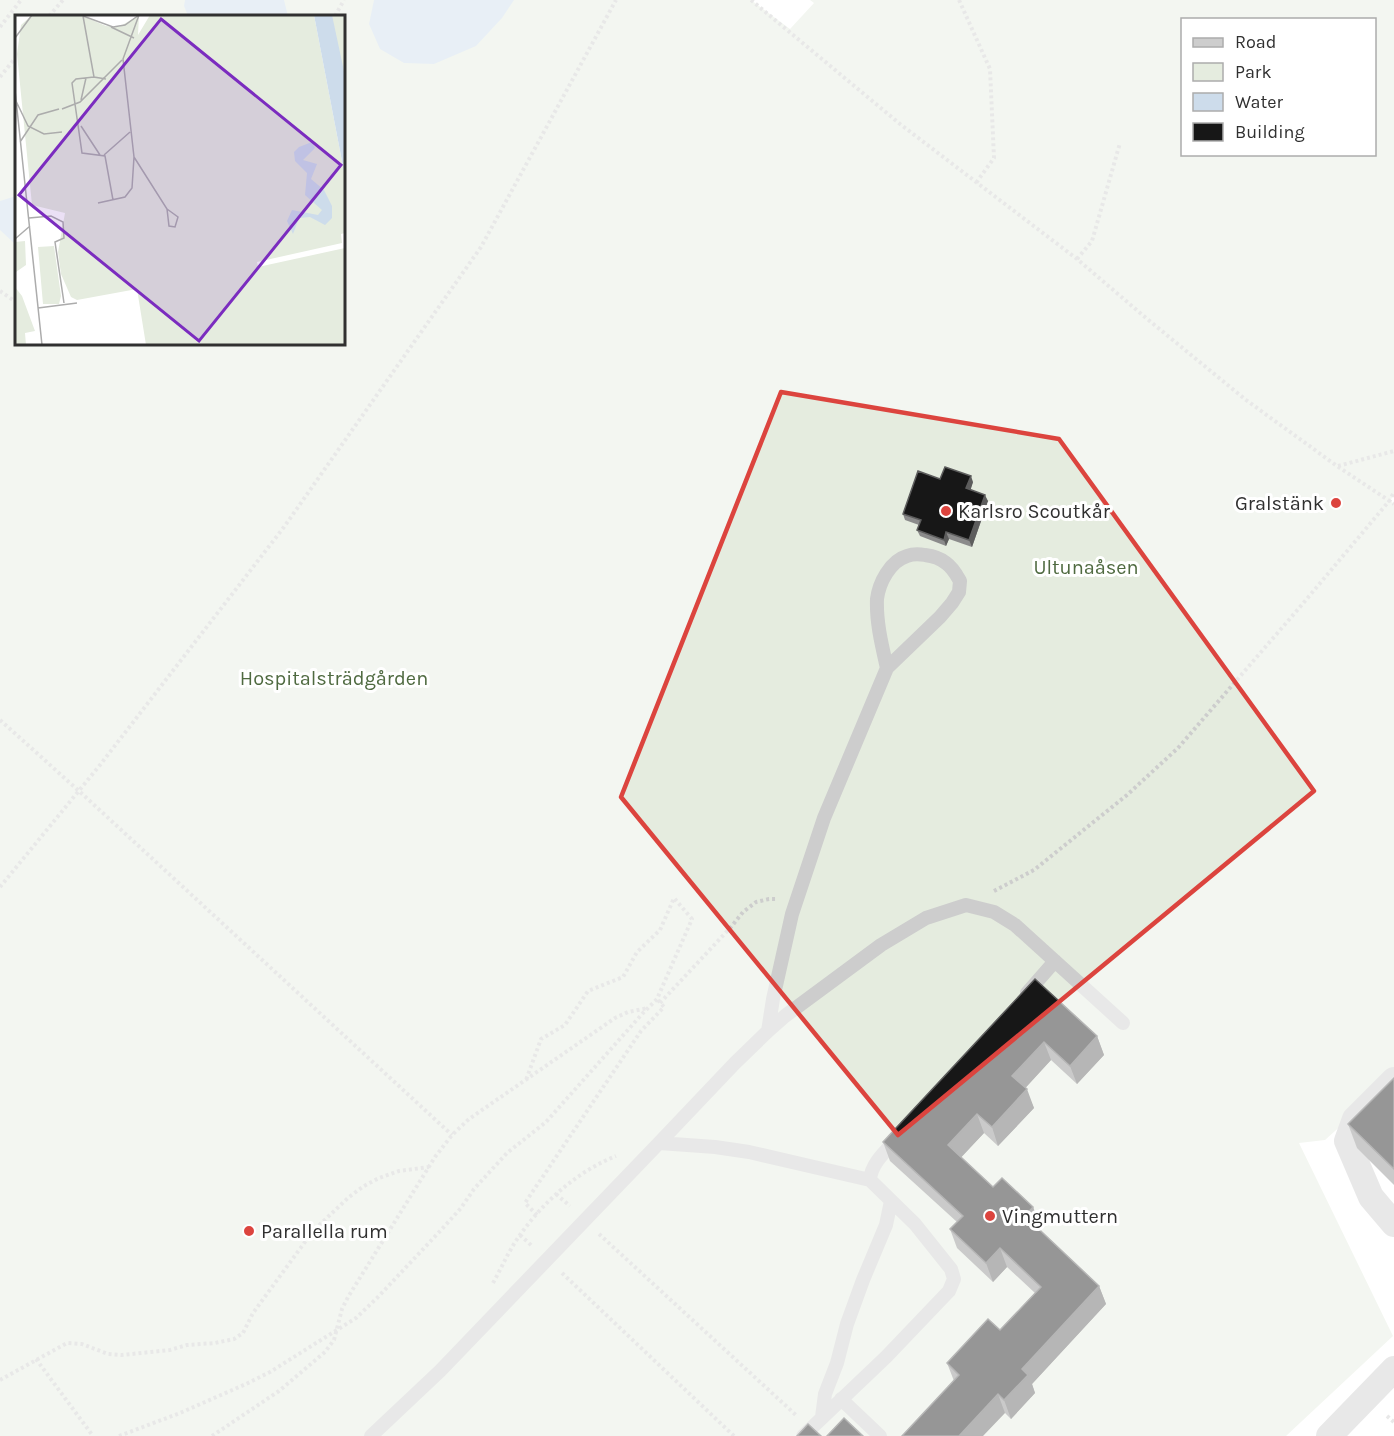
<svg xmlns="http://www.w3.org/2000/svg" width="1394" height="1436" viewBox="0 0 1394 1436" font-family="Karla,sans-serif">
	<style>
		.green { fill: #e5ecdf; fill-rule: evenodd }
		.water { fill: #cddceb }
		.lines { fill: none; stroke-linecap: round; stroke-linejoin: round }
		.path { stroke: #cdcdcd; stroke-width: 4; stroke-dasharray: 3 3; stroke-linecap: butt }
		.lane { stroke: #cdcdcd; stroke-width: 14 }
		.street { stroke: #cdcdcd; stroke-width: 26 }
		.wall { fill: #8b8b8b }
		.shaded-wall { fill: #5d5d5d }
		.building { fill: #171717; stroke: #5d5d5d; stroke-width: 1.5 }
		.marked { fill: none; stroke: #dc443e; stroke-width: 4.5; stroke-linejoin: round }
		.poi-dot { fill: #dc443e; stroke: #fff; stroke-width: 2 }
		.labels { text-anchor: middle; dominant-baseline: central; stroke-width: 6; stroke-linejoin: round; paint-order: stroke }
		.poi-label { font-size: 20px; fill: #303030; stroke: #fff; text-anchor: start }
		.park-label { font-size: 20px; fill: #4f6a40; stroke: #fff }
		.inset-road { fill: none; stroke: #acacac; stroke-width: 1.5 }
		.view { fill: #7b2cbf; fill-opacity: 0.15; stroke: #7b2cbf; stroke-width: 3 }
		.inset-edge { fill: none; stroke: #303030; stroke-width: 3 }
	</style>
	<rect width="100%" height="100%" fill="#fff"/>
	<!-- green -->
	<path class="green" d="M0,0H751L790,29L814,3L810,0H1394V496L1390,500L1394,504V1078L1325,1140L1299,1143L1393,1336L1286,1436H0ZM16,16H344V344H16ZM1182,20H1374V154H1182Z"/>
	<!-- water -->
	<path class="water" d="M185,0H284L288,16H188L184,6Z
		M374,0H514L502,18L476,46L434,64L404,63L380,49L369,24Z
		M16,196V245L0,230V201Z"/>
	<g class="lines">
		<!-- path -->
		<path class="path" d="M751,0L900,124L1077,259L1146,318L1246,400L1337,466L1394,504
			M959,0L990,69L994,158L976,183
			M49,16L63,0
			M335,16L344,0
			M0,27L21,0
			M0,77L16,57
			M1077,259L1092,241L1120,143
			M0,291L13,300L16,301
			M1338,466L1394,451
			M0,720L79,791L452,1135
			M0,887L100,765L284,527L481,247L616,0
			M994,891L1034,870L1127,795L1178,748L1300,607L1390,500L1394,492
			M660,1003L731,927L743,912L756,902L769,899H778
			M556,1194L570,1206
			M537,1215L525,1203L641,1031L664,1007L657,999
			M599,1234L797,1416
			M520,1235L532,1246
			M562,1273L734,1436
			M493,1283C502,1267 509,1250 520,1235C544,1201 578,1171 616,1156
			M36,1359L93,1436
			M0,1380L67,1343L82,1344L108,1354L122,1355L170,1350L187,1345L215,1343L234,1339L243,1333L253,1313L313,1231L349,1197L364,1186L379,1178L399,1171L429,1167
			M1387,1416L1394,1422
			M119,1436L180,1413L246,1384L270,1372L356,1318L378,1297L442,1229L461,1208L474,1189L507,1153L546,1122L643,1013L657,999L692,919L674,898L660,930L637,952L623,977L588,991L565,1025L541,1039L526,1080
			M212,1436L279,1391L325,1352L334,1340L342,1309L348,1297L435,1157L452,1135L469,1119L615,1018L628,1012L648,1008"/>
		<!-- lane -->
		<path class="lane" d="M1027,993L1055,961
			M768,1031L773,999L792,914L824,818L887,668L940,617L952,603L959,592L960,581C956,574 953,568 946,563C940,558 933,556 925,555C920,554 912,554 907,556C890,561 879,583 877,599C876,622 882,646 887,668
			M659,1143L715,1147L749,1152L870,1180
			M841,1399L880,1436
			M822,1417L825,1394L837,1363L847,1324L863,1280L886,1225L891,1201
			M371,1436L440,1371L659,1143L735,1063L768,1031L785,1016L881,945L926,918L966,905L994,912L1015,925L1123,1023
			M803,1436L886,1357L949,1291L954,1279L951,1269L915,1224L870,1180C871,1163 887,1150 898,1138"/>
		<!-- street -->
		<path class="street" d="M1394,1080L1355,1119L1347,1141L1371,1197L1394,1224
			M1329,1436L1394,1369"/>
	</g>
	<!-- wall -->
	<path class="wall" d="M940,479L973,482L970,490L988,501L972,547L949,539L946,546L920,536L917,530L919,525L905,520L903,514Z
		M1035,979L1097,1036L1104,1055L1077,1084L1051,1060L1025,1088L1034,1108L998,1146L984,1133L961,1157L993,1187L1033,1207L1040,1225L1037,1228L1099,1286L1106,1304L1032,1384L1035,1393L1011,1419L1005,1413L954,1381L947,1363L1000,1330L1035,1293L1007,1267L993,1282L957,1248L950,1229L957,1222L890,1161L883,1142Z
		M1394,1078V1185L1357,1148L1348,1124Z"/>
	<!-- shaded-wall -->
	<path class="shaded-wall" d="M971,476L973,482L969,495L966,488Z
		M985,495L988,501L972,547L969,540Z
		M946,532L949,539L946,546L944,540Z
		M1097,1036L1104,1055L1077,1084L1070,1066Z
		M1044,1042L1051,1060L1019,1095L1012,1076Z
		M1027,1089L1034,1108L998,1146L992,1127Z
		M977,1114L984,1133L955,1164L948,1145Z
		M1033,1207L1040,1225L1031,1235L1025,1216Z
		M1000,1248L1007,1267L993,1282L986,1263Z
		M1099,1286L1106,1304L1032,1384L1035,1393L1011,1419L1004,1400L1022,1369Z
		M998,1394L1005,1413L983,1436H959Z"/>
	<!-- building -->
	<path class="building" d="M945,467L971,476L966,488L985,495L969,540L946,532L944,540L917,530L921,520L903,514L918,471L940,479Z
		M1035,979L1097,1036L1070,1066L1044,1042L1012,1076L1027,1089L992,1127L977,1114L948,1145L993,1187L1002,1178L1033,1207L1025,1216L1099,1286L1022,1369L1028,1375L1004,1400L998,1394L959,1436H902L959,1375L947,1363L988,1319L1000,1330L1041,1287L1000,1248L986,1263L950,1229L963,1216L883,1142Z
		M1394,1078V1169L1348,1124Z
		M844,1418L863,1436H827Z
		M808,1424L821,1436H797Z"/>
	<!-- marked area -->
	<path d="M0 0H1394V1436H0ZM781,392L1059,439L1314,791L898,1135L621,797Z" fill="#fff" fill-opacity=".55" fill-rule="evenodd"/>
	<path class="marked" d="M781,392L1059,439L1314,791L898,1135L621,797Z"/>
	<!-- markers -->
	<g class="poi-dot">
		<circle cx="1336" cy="503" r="6"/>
		<circle cx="946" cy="511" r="6"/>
		<circle cx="990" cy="1216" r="6"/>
		<circle cx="249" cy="1231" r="6"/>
	</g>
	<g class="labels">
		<!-- poi labels -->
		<g class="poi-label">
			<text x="1324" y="503" text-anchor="end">Gralstänk</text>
			<text x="958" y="511">Karlsro Scoutkår</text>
			<text x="1002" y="1216">Vingmuttern</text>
			<text x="261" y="1231">Parallella rum</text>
		</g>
		<!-- park labels -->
		<g class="park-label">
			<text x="1086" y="567">Ultunaåsen</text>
			<text x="334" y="678">Hospitalsträdgården</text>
		</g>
	</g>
	<!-- overview -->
	<g transform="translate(15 15)">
		<rect width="330" height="330" fill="#fff"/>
		<path d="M17,0H65L91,11L104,12L124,0L123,20L135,0H299L330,162V218L326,219L327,228L242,247L243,252L330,233V330H131L122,274L62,285L56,282L46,259L43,237L50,198L17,190L2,39L6,10ZM309,0H330V117ZM10,226L11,250L1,257L0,227ZM39,231L46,281L44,289H28L23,232ZM0,272L7,281L20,316L10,318L11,330H0Z" fill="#e5ecdf"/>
		<path d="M299,0H317L330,61V162ZM297,127L300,133L288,145L302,149L296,164L309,175L317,191V203L310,210L295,202L284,203L278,219L272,206L277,195L303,200L307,195L290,180L292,158L280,146L279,137L284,132Z" fill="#cddceb"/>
		<path class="inset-road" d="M68,1L79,62L91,64M68,1L98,12L110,10L124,0M96,12L119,23M0,23L17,0M79,62L61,64L57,68L67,138L90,141L98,185M0,75L27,330M66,85L71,63M1,86L13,111L29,119L47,117M47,94L65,87L107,45M66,111L85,140M5,127L23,100L44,94M89,140L115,117M119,142L152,194L154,211L160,212L163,202L152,194M83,188L110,182L117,173L119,142L108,44L124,0M14,203L36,201L48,207L49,223L40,227L49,288M0,224L15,211M23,293L62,288"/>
		<path class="view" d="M146,4L326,150L184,326L4,180Z"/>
		<rect width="330" height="330" class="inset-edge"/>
	</g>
	<!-- legend -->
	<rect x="1181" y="18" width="195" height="138" fill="#ffffff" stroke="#acacac" stroke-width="1.5"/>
	<rect x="1193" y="38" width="30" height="9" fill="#cdcdcd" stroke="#acacac" stroke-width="1.5"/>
	<text x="1235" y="48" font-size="18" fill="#303030">Road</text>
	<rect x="1193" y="63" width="30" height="18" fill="#e5ecdf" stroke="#acacac" stroke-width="1.5"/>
	<text x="1235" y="78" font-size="18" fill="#303030">Park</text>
	<rect x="1193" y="93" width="30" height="18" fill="#cddceb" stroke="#acacac" stroke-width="1.5"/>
	<text x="1235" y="108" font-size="18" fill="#303030">Water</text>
	<rect x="1193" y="123" width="30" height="18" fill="#171717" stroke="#acacac" stroke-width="1.5"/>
	<text x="1235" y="138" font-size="18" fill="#303030">Building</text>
</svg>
